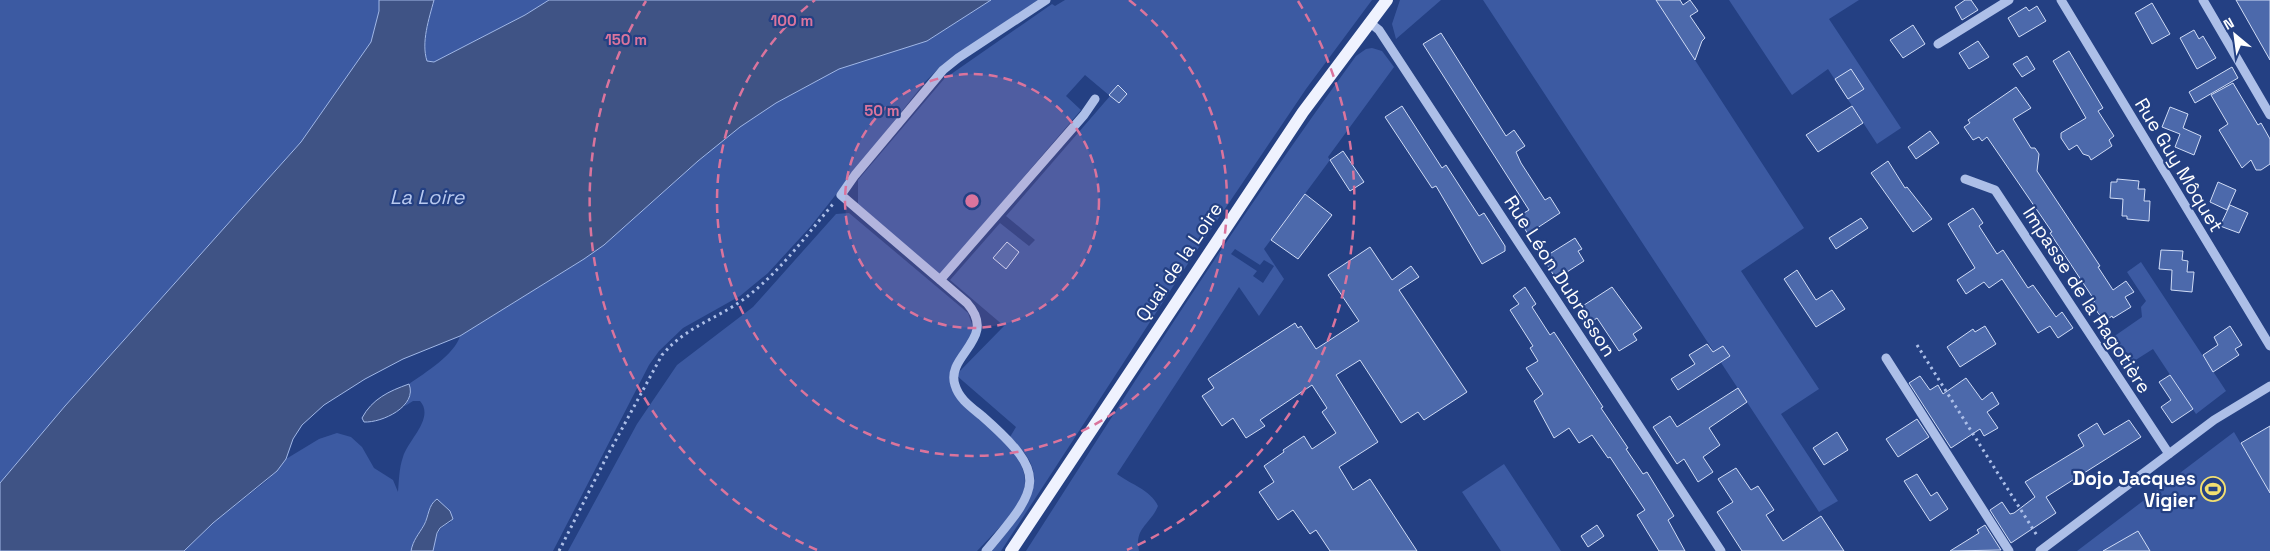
<svg xmlns="http://www.w3.org/2000/svg" width="2270" height="551" viewBox="0 0 2270 551" font-family="'Space Grotesk',sans-serif">
	<style>
		.green { fill: #3c5aa2; fill-rule: evenodd }
		.water { fill: #3f5385; stroke: #a1b8e8 }
		.building { fill: #4c69ab; stroke: #d0dcf6 }
		.lines { fill: none; stroke-linecap: round; stroke-linejoin: round }
		.path { stroke: #adbfe8; stroke-width: 3; stroke-dasharray: 2.5 4; stroke-linecap: butt }
		.minor { stroke: #adbfe8; stroke-width: 9 }
		.major { stroke: #eff2fe; stroke-width: 12 }
		.ring { fill: none; stroke: #da749d; stroke-width: 2.5; stroke-dasharray: 9 6 }
		.labels { text-anchor: middle; dominant-baseline: central; stroke-width: 4.5; stroke-linejoin: round; paint-order: stroke }
		.street-label { font-size: 19px; fill: #fff; stroke: #244083 }
		.poi-label { font-size: 19px; font-weight: bold; fill: #fff; stroke: #244083; text-anchor: end }
		.water-label { font-size: 20px; font-style: italic; fill: #b8c9ef; stroke: #244083 }
		.centre { fill: #da749d; stroke: #244083; stroke-width: 2.5 }
		.ring-label { font-size: 15px; text-anchor: middle; font-weight: bold; fill: #da749d; stroke: #244083; stroke-width: 4.5; stroke-linejoin: round; paint-order: stroke }
	</style>
	<rect width="100%" height="100%" fill="#244083"/>
	<!-- green -->
	<path class="green" d="M0,0H379V11L371,42L301,142L65,406L0,483Z
		M434,0H549L525,15L434,62L427,61C422,42 429,19 434,0Z
		M991,0H1038L942,65L925,82L811,226L768,273L740,296L683,328L659,351L649,365L553,551H433C436,536 437,528 451,522L435,500C429,508 428,517 423,526C419,535 413,540 411,551H184L213,523L265,482L277,471L286,459L319,439L337,433L351,437L362,447L374,468L393,480L398,492C399,481 399,468 403,457C408,440 435,418 420,401H413L405,406C410,397 413,393 409,384C425,373 455,354 460,336L584,259L604,245L698,161L740,127L776,103L839,69L927,41Z
		M1065,0H1372L1306,89L1189,262L1001,551H992C1005,534 1038,497 1034,475C1032,459 1021,448 1010,437L1016,427L956,375L1004,326L950,280L1000,223L1029,246L1035,240L1006,216L1110,96L1085,75L1066,96L1081,110L940,275L858,204V180L944,79L1052,4L1055,6Z
		M1400,0H1441L1396,39L1392,24Z
		M1483,0H1656L1804,228L1741,271L1819,389L1781,414L1838,501L1819,512Z
		M1729,0H1859L1829,19L1901,128L1877,144L1828,69L1792,95Z
		M1372,48L1382,51L1394,67L1328,157L1330,160L1264,249L1284,279L1259,316L1239,287L1117,474C1130,484 1151,490 1158,506C1150,525 1134,528 1139,551H1026C1133,384 1239,216 1356,56L1366,49ZM1235,249L1260,265L1264,260L1274,266L1263,283L1253,276L1257,271L1231,254Z
		M849,213L968,313L973,327L971,335L952,388C957,403 971,412 982,422C1049,478 1030,496 977,551H568L637,424L677,365L753,307L836,214Z
		M2141,262L2226,391L2196,414L2153,349L2123,368L2106,342L2142,317L2141,307L2146,301L2127,272Z
		M2234,432L2270,493V551H2077Z
		M1504,464L1561,551H1501L1462,492Z"/>
	<!-- water -->
	<path class="water" d="M379,0H434C429,19 421,42 427,61L434,62L525,15L549,0H991L927,41L839,69L776,103L740,127L698,161L604,245L584,259L460,336L403,359L365,379L324,405L302,425L293,439L286,459L277,471L213,523L184,551H0V483L65,406L301,142L371,42L379,11Z
		M409,384C418,406 382,423 364,422L362,418C372,399 389,391 409,384Z
		M437,499L450,511L453,519L440,528L437,533L433,551H411C413,540 419,534 424,525C429,516 428,505 437,499Z"/>
	<!-- building -->
	<path class="building" d="M1656,0H1680L1683,5L1690,0L1698,11L1690,16L1705,38L1702,41L1695,60Z
		M1965,0H1971L1978,10L1962,20L1955,7Z
		M2236,0H2270V60Z
		M2152,3L2170,34L2152,44L2135,13Z
		M2037,6L2046,21L2019,37L2008,18L2026,7L2029,11Z
		M1913,25L1925,44L1903,58L1890,40Z
		M2194,30L2199,39L2203,36L2216,58L2197,69L2180,38Z
		M1441,33L1506,136L1514,130L1525,146L1516,152L1521,163L1545,200L1550,197L1560,213L1528,234L1517,217L1529,210L1423,44Z
		M1978,41L1989,57L1969,69L1959,53Z
		M2069,51L2103,108L2098,111L2114,136L2109,140L2112,146L2091,160L2089,156L2083,154L2077,145L2069,150L2061,138V133L2086,118L2053,61Z
		M2027,56L2035,69L2022,77L2013,64Z
		M2232,67L2238,78L2195,103L2189,92Z
		M1851,69L1864,89L1848,99L1835,79Z
		M2233,83L2258,125L2261,123L2270,139V164L2261,170H2256L2251,160L2242,168L2219,130L2228,124L2211,95Z
		M1118,85L1127,94L1119,103L1109,95Z
		M2016,87L2031,108L2013,119L2031,148H2035L2039,154L2037,171L2100,266L2098,267L2113,290L2126,281L2134,292L2125,297L2131,307L2113,318L2112,316L2105,321L2098,313L2092,303L2095,301L2050,233L2052,232L1987,137L1982,141L1979,137L1973,140L1964,127L1970,123L1968,120Z
		M1402,106L1442,168L1446,165L1479,216L1484,213L1505,246V251L1482,264L1436,186L1432,188L1385,117Z
		M1852,106L1863,123L1818,152L1806,135Z
		M2170,107L2188,114L2183,128L2201,136L2194,155L2175,147L2180,134L2162,127Z
		M1930,131L1939,143L1916,159L1908,147Z
		M1343,151L1364,182L1350,191L1330,160Z
		M1888,161L1905,188L1907,187L1932,219L1913,232L1871,173Z
		M2117,179L2139,181L2138,189H2145L2144,201H2150L2149,221L2127,219V216H2122L2123,199L2110,198L2111,182H2117Z
		M2218,182L2236,190L2227,210L2210,202Z
		M1305,194L1332,215L1298,259L1271,240Z
		M2230,205L2248,213L2239,233L2220,226Z
		M1973,208L1983,223L1979,226L1997,254L2003,250L2028,288L2033,285L2056,317L2062,312L2073,328L2058,338L2050,326L2038,333L2002,279L1989,288L1984,282L1966,294L1957,280L1975,268L1948,224Z
		M1861,218L1868,228L1836,249L1829,238Z
		M1575,238L1582,249L1578,251L1584,261L1556,279L1543,258Z
		M1007,242L1019,252L1006,269L993,258Z
		M1370,247L1392,280L1411,266L1419,277L1399,290L1467,392L1424,420L1418,412L1401,423L1360,360L1336,375L1378,442L1339,467L1353,490L1370,479L1417,551H1330L1316,530L1310,534L1293,510L1278,520L1259,492L1274,482L1264,466L1284,452L1283,450L1304,436L1312,449L1336,433L1322,412L1327,408L1312,385L1260,420L1265,426L1246,438L1233,418L1222,426L1202,396L1214,388L1208,379L1295,323L1298,328L1301,326L1316,349L1359,321L1328,275Z
		M2161,250L2183,251L2182,260L2188,261L2187,272H2194L2192,292L2171,290L2172,270L2159,269Z
		M1797,270L1816,300L1832,290L1845,309L1816,327L1784,279Z
		M1525,287L1536,304L1532,307L1550,335L1554,332L1603,407L1601,408L1628,448L1626,449L1643,474L1647,472L1674,516L1668,520L1685,551H1659L1637,515L1645,510L1610,457L1608,458L1592,435L1579,443L1569,428L1554,438L1534,401L1543,394L1526,368L1538,361L1530,348L1533,346L1510,310L1519,304L1513,296Z
		M1612,287L1642,328L1633,334L1637,340L1619,351L1597,318L1591,322L1581,307Z
		M1985,326L1996,344L1960,367L1947,347L1973,329L1975,332Z
		M2230,326L2242,345L2235,349L2239,355L2213,372L2203,355L2218,345L2214,337Z
		M1707,344L1713,352L1723,346L1730,356L1678,390L1671,379L1695,364L1689,355Z
		M2170,375L2193,409L2172,423L2161,407L2171,400L2159,382Z
		M1920,376L1930,390L1938,385L1943,394L1966,378L1982,400L1992,392L1999,404L1987,412L1998,428L1984,436L1980,429L1951,448L1909,383Z
		M1738,388L1747,402L1709,428L1720,445L1703,457L1713,472L1698,482L1684,459L1677,464L1653,427L1670,416L1677,427Z
		M1917,419L1929,437L1898,457L1886,439Z
		M2129,420L2141,437L2046,497L2056,513L2011,543L1990,510L2002,502L2010,514L2014,513L2035,497L2025,482L2084,446L2078,435L2097,423L2104,435Z
		M2270,426V493L2241,443Z
		M1837,432L1848,450L1824,465L1813,448Z
		M1736,468L1751,490L1758,486L1774,510L1766,515L1783,541L1821,516L1844,551H1742L1717,512L1733,502L1718,479Z
		M1917,474L1931,496L1937,492L1948,509L1930,521L1904,481Z
		M1597,525L1604,536L1588,547L1581,536Z
		M1985,525L2001,550L1950,551L1979,533L1977,530Z
		M2138,531L2150,551H2103Z"/>
	<g class="lines">
		<!-- path -->
		<path class="path" d="M1917,345L2038,537
			M559,551L605,460L662,355C687,326 715,320 744,299C779,273 805,237 833,204"/>
		<!-- minor -->
		<path class="minor" d="M2061,0L2270,346
			M2203,0L2270,115
			M1369,22L1379,30L1721,551
			M1938,44L2009,0
			M1965,179L1995,190L2169,454
			M940,280L1084,115L1095,99
			M1886,358L2009,551
			M986,551C1041,486 1049,475 982,416C971,407 959,399 955,385C945,355 999,339 967,303L841,195L855,175L943,70L958,58L1046,0
			M2040,551L2214,420L2270,386"/>
		<!-- major -->
		<path class="major" d="M1011,551L1303,112L1387,0"/>
	</g>
	<!-- distance rings -->
	<circle cx="972" cy="201" r="127" fill="#da749d" fill-opacity=".12"/>
	<g class="ring">
		<circle cx="972" cy="201" r="127"/>
		<path d="M1129 0A255 255 0 1 1 815 0"/>
		<path d="M817 550A382 382 0 0 1 646 1M1298 1A382 382 0 0 1 1127 550"/>
	</g>
	<!-- icons -->
	<defs>
		<symbol id="stadium-ring" viewBox="-11 -11 22 22"><circle r="9.5" fill="#244083" stroke="#f2df70" stroke-width="1.5"/><path d="M0-5a6.5 5 0 1 0 0 10a6.5 5 0 1 0 0-10ZM-3.5-1.8h7v3.6h-7Z" fill="#f2df70"/></symbol>
	</defs>
	<g fill-rule="evenodd">
		<use href="#stadium-ring" x="2199" y="475" width="28" height="28"/>
	</g>
	<g class="labels">
		<!-- street labels -->
		<g class="street-label">
			<text transform="translate(2179 165) rotate(59)">Rue Guy Môquet</text>
			<text transform="translate(1179 262) rotate(-56)">Quai de la Loire</text>
			<text transform="translate(1560 276) rotate(57)">Rue Léon Dubresson</text>
			<text transform="translate(2087 300) rotate(57)">Impasse de la Ragotière</text>
		</g>
		<!-- poi labels -->
		<g class="poi-label">
			<text x="2196" y="478">Dojo Jacques<tspan x="2196" dy="22">Vigier</tspan></text>
		</g>
		<!-- water labels -->
		<g class="water-label">
			<text x="427" y="197">La Loire</text>
		</g>
	</g>
	<circle cx="972" cy="201" r="8" class="centre"/>
	<g class="ring-label">
		<text x="792" y="26">100 m</text>
		<text x="626" y="45">150 m</text>
		<text x="882" y="116">50 m</text>
	</g>
	<!-- north arrow -->
	<g transform="translate(2235 35) rotate(331)" stroke="#244083" stroke-width="4" paint-order="stroke">
	<path d="M0-4L9 19L0 12L-9 19Z" fill="#ffffff"/>
	<text y="-8" font-size="14" font-weight="bold" text-anchor="middle" fill="#ffffff">N</text>
	</g>
</svg>
